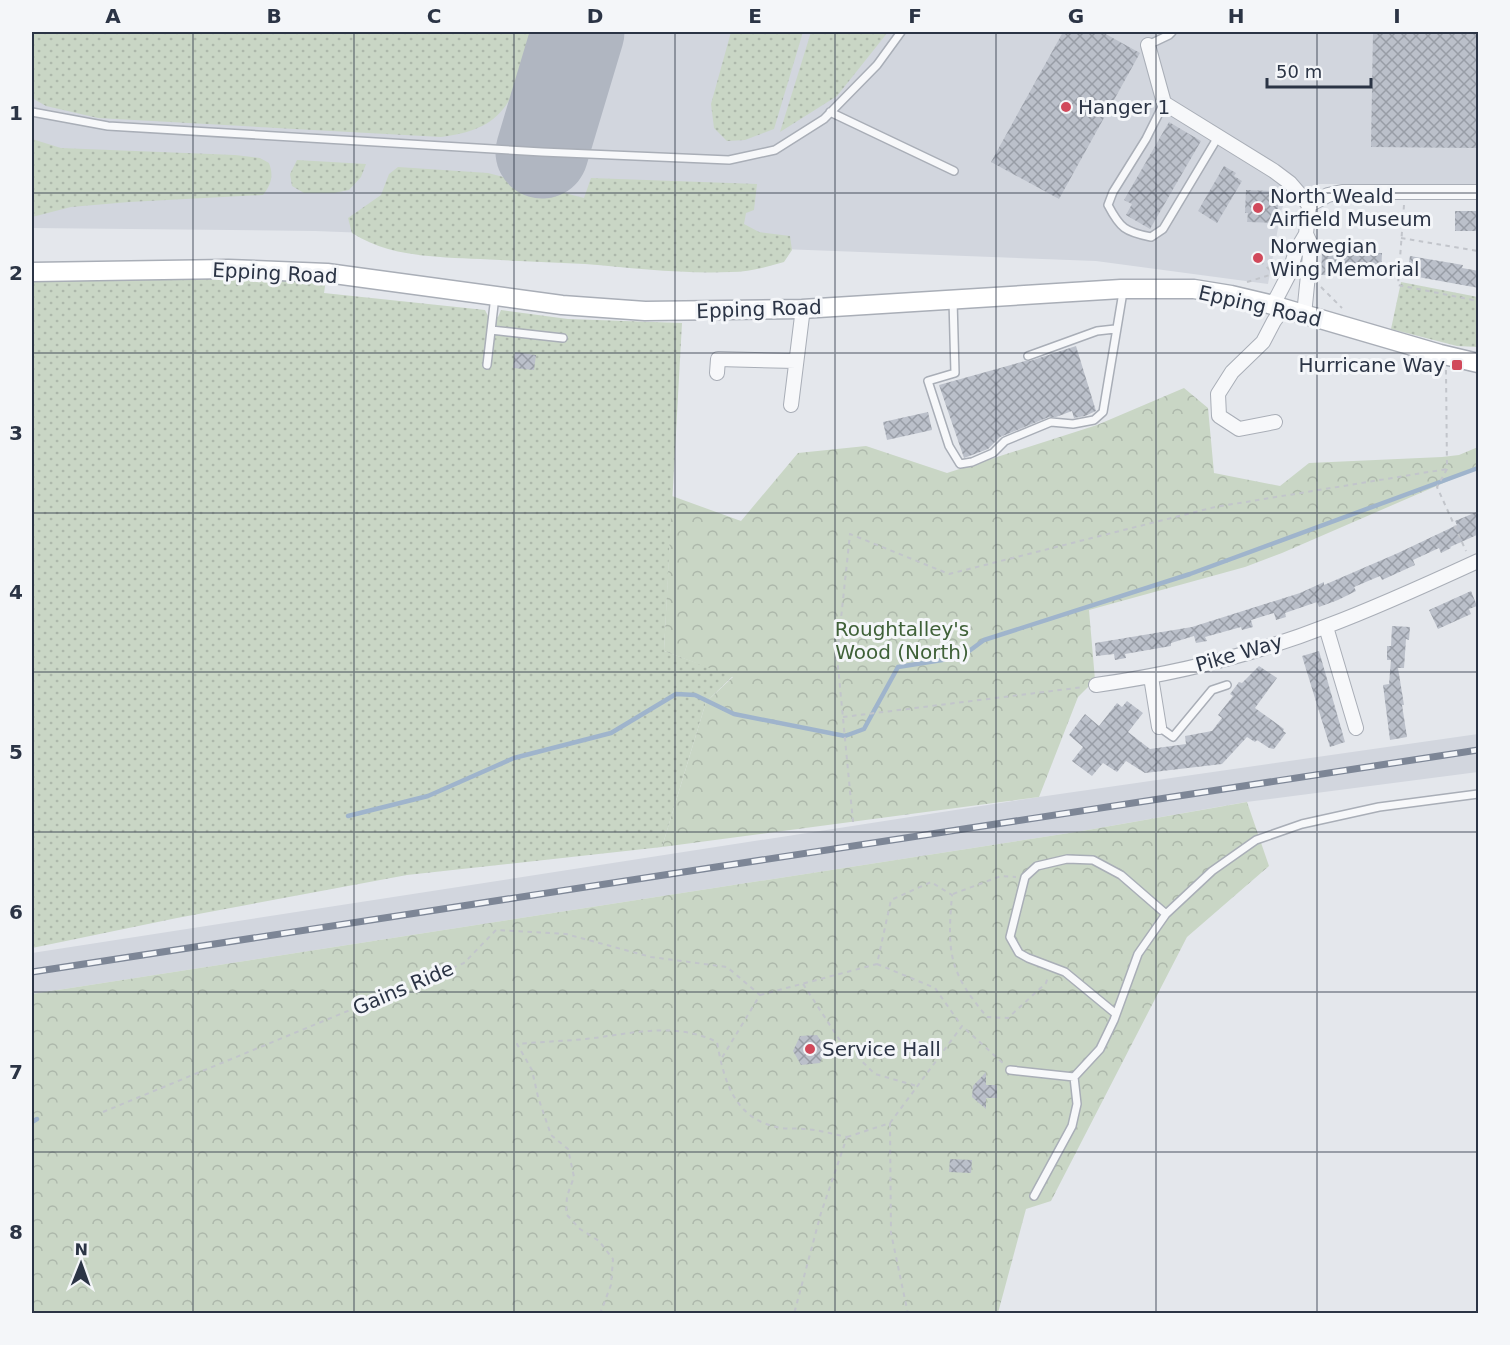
<svg xmlns="http://www.w3.org/2000/svg" width="1510" height="1345" viewBox="0 0 1510 1345" font-family="'DejaVu Sans',sans-serif">
	<style>
		.built { fill: #d2d6de }
		.grass { fill: url(#grass-dots) }
		.forest { fill: url(#forest-crowns) }
		.lines { fill: none; stroke-linecap: round; stroke-linejoin: round }
		.stream { stroke: #9fb4cc; stroke-width: 4.5 }
		.runway { stroke: #b0b6c1; stroke-width: 93 }
		.building { fill: url(#building-cross-hatch) }
		.lane-casing { stroke: #a9aeb7; stroke-width: 10 }
		.street-casing { stroke: #a9aeb7; stroke-width: 16 }
		.secondary-casing { stroke: #a9aeb7; stroke-width: 21 }
		.path { stroke: #c2c5cb; stroke-width: 2; stroke-dasharray: 4.5 4.5; stroke-linecap: butt }
		.lane { stroke: #f7f8fa; stroke-width: 7 }
		.street { stroke: #f7f8fa; stroke-width: 14 }
		.secondary { stroke: #fff; stroke-width: 18 }
		.rail-casing { stroke: #7d8696; stroke-width: 7 }
		.rail { stroke: #f4f6f9; stroke-width: 4.5; stroke-dasharray: 14; stroke-linecap: butt }
		.grid { fill: none; stroke: #2b3445; stroke-width: 1.5; stroke-opacity: 0.55 }
		.poi-dot { fill: #d1495b; stroke: #f4f6f9; stroke-width: 2 }
		.labels { text-anchor: middle; dominant-baseline: central; stroke-width: 6; stroke-linejoin: round; paint-order: stroke }
		.poi-label { font-size: 20px; fill: #2b3445; stroke: #f4f6f9; text-anchor: start }
		.street-label { font-size: 20px; fill: #2b3445; stroke: #f4f6f9 }
		.park-label { font-size: 20px; fill: #3f6138; stroke: #f4f6f9 }
		.neatline { fill: none; stroke: #2b3445; stroke-width: 2 }
		.grid-label { font-size: 20px; text-anchor: middle; font-weight: bold; fill: #2b3445 }
	</style>
	<defs>
		<pattern id="grass-dots" width="8" height="8" patternUnits="userSpaceOnUse" patternTransform="scale(1.5)"><rect width="8" height="8" fill="#c9d6c5"/><path d="M2 2h.1M6 6h.1" fill="none" stroke="#adb8ab" stroke-width="1.8" stroke-linecap="round"/></pattern>
		<pattern id="forest-crowns" width="20" height="18" patternUnits="userSpaceOnUse" patternTransform="scale(1.5)"><rect width="20" height="18" fill="#c9d6c5"/><path d="M2 6a3 3 0 1 1 6 0M12 15a3 3 0 1 1 6 0" fill="none" stroke="#adb8ab"/></pattern>
		<pattern id="building-cross-hatch" width="8" height="8" patternUnits="userSpaceOnUse" patternTransform="scale(1.5)"><rect width="8" height="8" fill="#bbc0ca"/><path d="M0 0l8 8M0 8l8-8" fill="none" stroke="#989da6"/></pattern>
	</defs>
	<rect width="100%" height="100%" fill="#e4e7ec"/>
	<!-- built -->
	<path class="built" d="M32,32H1478V184H1317L1288,195L1281,211L1268,284L1096,261L315,231L32,228Z
		M1478,734V772L1246,802L1082,831L32,994V953L1039,797Z"/>
	<!-- grass -->
	<path class="grass" d="M32,32H532C515,91 513,129 441,137L98,118L46,106L32,98Z
		M731,32H803L774,129L745,140L727,141L714,128L711,104Z
		M811,32H888L837,96L780,132Z
		M32,139L61,148L235,155L260,158L269,163C274,176 271,185 263,195L129,202L71,207L32,217Z
		M297,160L366,164L361,177L349,190L334,193H304L292,186L290,174Z
		M398,167L488,173L584,198L591,178L757,184L754,210L746,213L744,224L759,232L790,236L792,250L784,262C767,267 749,272 731,272C682,274 633,268 585,264C550,262 515,261 480,259C436,257 389,257 352,233L348,218L381,195L389,174Z
		M32,272L327,273L324,293L485,310L488,316L498,317L501,310L568,319L682,323L664,651L733,676L706,702L662,847L407,875L177,918L32,948Z
		M1401,282L1478,297V347L1457,346L1391,329Z"/>
	<!-- forest -->
	<path class="forest" d="M1184,388L1208,408L1214,473L1280,486L1309,463L1442,457L1459,455L1478,447V468L1282,553L1245,567L1089,610L1095,680L1078,697L1039,797L662,847L706,702L733,677L664,651L672,496L741,521L798,453L866,446L947,473L1097,425Z
		M1247,802L1269,866L1187,937L1051,1201L1026,1209L998,1313L32,1314V994L1082,831Z"/>
	<g class="lines">
		<!-- stream -->
		<path class="stream" d="M348,816L428,796L514,758L611,733L676,694L695,695L734,714L845,736L864,729L898,667L961,657L984,640L1190,574L1478,468
			M32,1122L37,1119"/>
		<!-- runway -->
		<path class="runway" d="M542,152L578,32"/>
	</g>
	<!-- building -->
	<path class="building" d="M1063,32H1102L1140,53L1059,199L991,162Z
		M1373,32H1479V148L1371,147Z
		M1169,122L1201,141L1150,229L1126,215L1132,204L1124,200Z
		M1224,166L1236,173L1234,176L1242,181L1217,223L1198,211Z
		M1246,190L1272,191L1271,205H1278L1277,223L1247,222L1248,213H1245Z
		M1455,211H1479V231H1455Z
		M1322,252L1382,253L1381,276L1321,275Z
		M1410,256L1463,265L1462,268L1479,271V288L1407,275Z
		M1076,346L1096,411L1085,416L1074,418L1072,411L1056,417H1049L1000,437L988,449L964,458L939,385L1025,361H1030Z
		M515,352L536,355L534,370L513,368Z
		M928,412L932,430L887,440L883,422Z
		M1479,511V534L1450,547L1451,548L1441,553L1439,548L1413,560L1415,565L1382,580L1380,576L1354,587L1356,591L1338,600L1319,607L1317,602L1285,613L1286,617L1276,620L1274,613L1251,620L1253,627L1242,630L1241,627L1205,637L1207,641L1196,643L1194,636L1171,643V646L1125,654L1126,658L1115,660L1114,654L1096,656L1095,643L1192,627L1300,593L1324,582V585L1398,553L1457,525L1455,521Z
		M1471,591L1477,606L1469,609L1471,614L1438,629L1429,610Z
		M1392,626L1410,627L1409,640L1406,639L1404,668H1398L1404,705H1402L1407,737L1390,740L1383,685L1389,684L1391,660H1387V646H1391Z
		M1319,651L1345,742L1330,747L1302,656Z
		M1259,666L1277,678L1255,708L1284,729L1283,731L1286,733L1274,749L1269,748L1257,740L1255,742L1247,737L1222,764L1145,773L1126,761L1117,772L1103,763L1092,776L1072,761L1083,747L1069,735L1085,714L1099,726L1117,703L1122,707L1127,701L1143,713L1128,732L1150,749L1186,744L1185,736L1212,731L1222,718L1218,715L1233,696L1230,694L1239,682L1242,683Z
		M817,1035L826,1048L820,1063L801,1065L793,1051L800,1036Z
		M986,1072V1085H997V1098H986V1109L972,1097L973,1086Z
		M950,1159L972,1160L971,1173L949,1172Z"/>
	<g class="lines">
		<defs>
			<path id="lane" d="M1148,45L1169,35L1172,32
				M1164,103L1146,139L1113,192L1108,205C1120,228 1125,232 1151,237L1163,229L1218,137
				M32,112L108,126L542,152L729,160L775,150L824,119L877,65L901,32
				M830,112L954,171
				M953,300L955,373L928,381L949,446L960,464L972,462L993,453L1005,441L1051,422L1073,424L1094,420L1103,412L1122,298L1121,289
				M491,330L563,338
				M1028,356L1097,331L1115,329
				M487,365L495,296
				M1159,727L1173,737L1212,690L1227,685
				M1116,1014L1065,972L1028,958L1019,953L1010,937L1025,877L1037,866L1067,859L1093,860L1121,875L1166,914
				M1010,1070L1074,1077
				M1034,1196L1072,1126L1077,1104L1074,1077L1100,1049L1114,1020L1138,954L1166,914L1212,871L1256,840L1302,824L1379,807L1478,794"/>
			<path id="street" d="M1148,45L1164,103L1274,171L1290,183L1309,205L1306,234L1296,251L1289,274L1276,299L1269,304
				M1309,205L1328,195L1342,192H1478
				M1304,315L1311,245L1306,234
				M717,373L718,359L796,361
				M791,405L802,316V309
				M1275,422L1239,429L1219,416L1218,394L1232,372L1263,342L1274,321L1283,309
				M1326,627L1356,728
				M1151,677L1159,727
				M1096,685C1174,674 1253,655 1327,626C1378,607 1428,584 1478,561"/>
			<path id="secondary" d="M32,272L228,269L327,273L562,305L645,311L802,309L1121,289H1194L1231,295L1269,304L1440,354L1478,363"/>
		</defs>
		<!-- lane casing -->
		<use href="#lane" class="lane-casing"/>
		<!-- street casing -->
		<use href="#street" class="street-casing"/>
		<!-- secondary casing -->
		<use href="#secondary" class="secondary-casing"/>
		<!-- path -->
		<path class="path" d="M1404,205L1398,285L1478,301
			M1401,238L1478,251
			M1260,261L1273,273
			M1247,282L1273,274
			M1321,287L1342,308
			M1446,370L1447,469L1437,487L1466,551
			M843,717L1084,687
			M853,822L837,656L850,534L949,574L1215,507L1447,469
			M953,894L1001,876L1016,877
			M877,964L935,988L961,1025
			M803,984L839,1039L875,1074L917,1086
			M760,995L877,964L891,900L931,882L952,895C947,953 949,972 987,1017L1008,1018L1046,983L1048,977
			M103,1112L464,963L496,930L566,934L651,957L727,967L760,995L720,1061
			M890,1123L962,1026L1004,1064
			M847,1137L890,1123L891,1233L908,1314
			M600,1314L611,1285L613,1259L599,1241L580,1229L566,1214L567,1196L574,1177L568,1149L551,1135L538,1097L532,1070L517,1044C540,1042 563,1041 586,1039C630,1034 674,1021 717,1042C724,1082 735,1121 782,1128C789,1129 797,1128 805,1129C819,1130 833,1134 847,1137L821,1213L794,1314"/>
		<!-- lane -->
		<use href="#lane" class="lane"/>
		<!-- street -->
		<use href="#street" class="street"/>
		<!-- secondary -->
		<use href="#secondary" class="secondary"/>
		<defs>
			<path id="rail" d="M32,972L1478,750"/>
		</defs>
		<!-- rail casing -->
		<use href="#rail" class="rail-casing"/>
		<!-- rail -->
		<use href="#rail" class="rail"/>
	</g>
	<!-- grid -->
	<path class="grid" d="M193,32V1314M354,32V1314M514,32V1314M675,32V1314M835,32V1314M996,32V1314M1156,32V1314M1317,32V1314M32,193H1478M32,353H1478M32,513H1478M32,672H1478M32,832H1478M32,992H1478M32,1152H1478"/>
	<!-- markers -->
	<g class="poi-dot">
		<circle cx="1066" cy="107" r="6"/>
		<circle cx="1258" cy="208" r="6"/>
		<circle cx="1258" cy="258" r="6"/>
		<rect x="1451" y="359" width="12" height="12" rx="3"/>
		<circle cx="810" cy="1049" r="6"/>
	</g>
	<g class="labels">
		<!-- poi labels -->
		<g class="poi-label">
			<text x="1078" y="107">Hanger 1</text>
			<text x="1270" y="196">North Weald<tspan x="1270" dy="23">Airfield Museum</tspan></text>
			<text x="1270" y="246">Norwegian<tspan x="1270" dy="23">Wing Memorial</tspan></text>
			<text x="1445" y="365" text-anchor="end">Hurricane Way</text>
			<text x="822" y="1049">Service Hall</text>
		</g>
		<!-- street labels -->
		<g class="street-label">
			<text transform="translate(275 273) rotate(3)">Epping Road</text>
			<text transform="translate(1260 306) rotate(13)">Epping Road</text>
			<text transform="translate(759 309) rotate(-2)">Epping Road</text>
			<text transform="translate(1239 653) rotate(-16)">Pike Way</text>
			<text transform="translate(403 988) rotate(-23)">Gains Ride</text>
		</g>
		<!-- park labels -->
		<g class="park-label">
			<text x="902" y="629">Roughtalley's<tspan x="902" dy="23">Wood (North)</tspan></text>
		</g>
	</g>
	<!-- border -->
	<rect width="1510" height="1345" fill="none" stroke="#f4f6f9" stroke-width="66"/>
	<!-- north arrow -->
	<g transform="translate(81 1264) rotate(1)" stroke="#f4f6f9" stroke-width="4.5" paint-order="stroke">
	<path d="M0-4.5L10 22L0 15L-10 22Z" fill="#2b3445"/>
	<text y="-9" font-size="16" font-weight="bold" text-anchor="middle" fill="#2b3445">N</text>
	</g>
	<!-- scale -->
	<path d="M1267 78v9h104v-9" fill="none" stroke="#2b3445" stroke-width="3"/>
	<text x="1276" y="78" font-size="18" fill="#2b3445" stroke="#f4f6f9" stroke-width="4.5" paint-order="stroke">50 m</text>
	<rect x="33" y="33" width="1444" height="1279" class="neatline"/>
	<g class="grid-label">
		<text x="113" y="23">A</text>
		<text x="274" y="23">B</text>
		<text x="434" y="23">C</text>
		<text x="595" y="23">D</text>
		<text x="755" y="23">E</text>
		<text x="915" y="23">F</text>
		<text x="1076" y="23">G</text>
		<text x="1236" y="23">H</text>
		<text x="1397" y="23">I</text>
		<text x="16" y="120">1</text>
		<text x="16" y="280">2</text>
		<text x="16" y="440">3</text>
		<text x="16" y="599">4</text>
		<text x="16" y="759">5</text>
		<text x="16" y="919">6</text>
		<text x="16" y="1079">7</text>
		<text x="16" y="1239">8</text>
	</g>
</svg>
